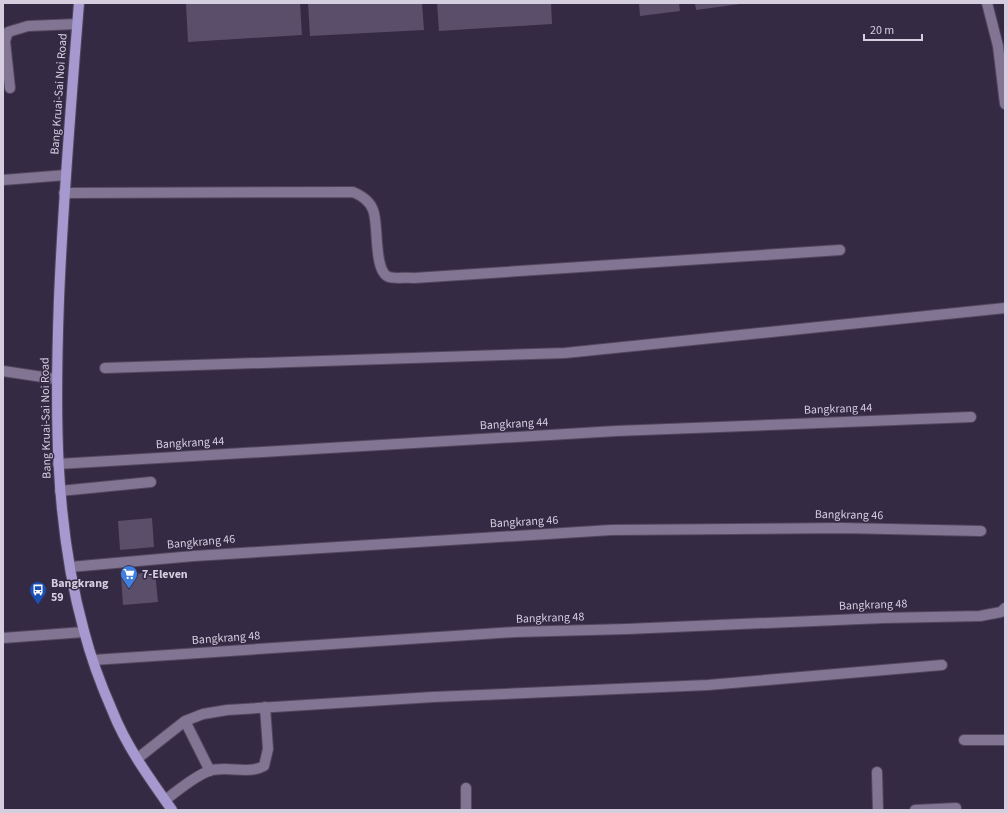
<svg xmlns="http://www.w3.org/2000/svg" width="1008" height="813" viewBox="0 0 1008 813" font-family="'Source Sans 3',sans-serif">
	<style>
		.building { fill: #5a4e6b }
		.lines { fill: none; stroke-linecap: round; stroke-linejoin: round }
		.minor-casing { stroke: #51475d; stroke-width: 12 }
		.major-casing { stroke: #51475d; stroke-width: 12 }
		.minor { stroke: #817593; stroke-width: 10 }
		.major { stroke: #a599d0; stroke-width: 10 }
		.labels { text-anchor: middle; dominant-baseline: central; stroke-width: 3; stroke-linejoin: round; paint-order: stroke }
		.street-label { font-size: 12px; fill: #d5cedf; stroke: #352a44 }
		.poi-label { font-size: 12px; font-weight: bold; fill: #d5cedf; stroke: #352a44; text-anchor: start }
	</style>
	<rect width="100%" height="100%" fill="#352a44"/>
	<!-- building -->
	<path class="building" d="M201,3H300L302,35L188,42L186,4Z
		M308,3H422L424,30L310,36Z
		M437,3H551L552,24L439,31Z
		M639,3H679L680,11L640,16Z
		M695,3H740V4L696,10Z
		M152,518L154,547L120,550L118,521Z
		M155,572L158,602L123,605L121,575Z"/>
	<g class="lines">
		<defs>
			<path id="minor" d="M987,3L998,46L1005,104
				M10,88L5,41L8,32L28,26L77,24
				M3,180L66,175
				M64,193L353,192C360,195 370,201 373,210C379,223 373,272 389,277C396,279 407,277 414,278L840,250
				M105,368L565,353L1005,308
				M3,371L56,379
				M58,464L616,431L971,417
				M60,491L151,482
				M70,567L194,556L611,530L842,528L981,531
				M3,638L84,632
				M93,660L515,632L627,629L883,618L980,616L1001,612L1005,608
				M185,721L210,771
				M964,740H1005
				M138,758L185,721L203,714L227,710L433,697L708,685L942,665
				M877,772L878,810
				M466,788V810
				M165,800C179,790 193,777 209,771C226,765 248,775 264,766L268,749L265,707
				M915,810L956,808"/>
			<path id="major" d="M79,3C71,102 63,200 59,299C55,410 54,523 84,631C91,658 101,685 112,710C126,746 150,779 172,810"/>
		</defs>
		<!-- minor casing -->
		<use href="#minor" class="minor-casing"/>
		<!-- major casing -->
		<use href="#major" class="major-casing"/>
		<!-- minor -->
		<use href="#minor" class="minor"/>
		<!-- major -->
		<use href="#major" class="major"/>
	</g>
	<!-- icons -->
	<defs>
		<symbol id="supermarket-pin" viewBox="-11 -11 22 30"><path d="M0 17L-7.5 6A9.5 9.5 0 1 1 7.5 6Z" fill="#3f7fe0" stroke="#352a44"/><path d="M-6-5.5h2.5l.6 2H6L4.5 2H-2.5L-4.4-4H-6ZM-1.5 3.2a1.3 1.3 0 1 0 .1 0ZM3 3.2a1.3 1.3 0 1 0 .1 0Z" fill="#fff"/></symbol>
		<symbol id="bus-pin" viewBox="-11 -11 22 30"><path d="M0 17L-7.5 6A9.5 9.5 0 1 1 7.5 6Z" fill="#1a4fb4" stroke="#352a44"/><path d="M-5-6H5V4H4V6H2V4H-2V6H-4V4H-5ZM-3.5-4V0h7V-4ZM-3.5 1.2v1.5H-2V1.2ZM2 1.2v1.5H3.5V1.2Z" fill="#fff"/></symbol>
	</defs>
	<g fill-rule="evenodd">
		<use href="#supermarket-pin" x="119" y="564" width="20" height="27"/>
		<use href="#bus-pin" x="28" y="580" width="20" height="27"/>
	</g>
	<g class="labels">
		<!-- street labels -->
		<g class="street-label">
			<text transform="translate(59 94) rotate(-86)">Bang Kruai-Sai Noi Road</text>
			<text transform="translate(838 409) rotate(-2)">Bangkrang 44</text>
			<text transform="translate(46 418) rotate(-91)">Bang Kruai-Sai Noi Road</text>
			<text transform="translate(514 424) rotate(-3)">Bangkrang 44</text>
			<text transform="translate(190 443) rotate(-3)">Bangkrang 44</text>
			<text transform="translate(849 515) rotate(1)">Bangkrang 46</text>
			<text transform="translate(524 522) rotate(-3)">Bangkrang 46</text>
			<text transform="translate(201 542) rotate(-5)">Bangkrang 46</text>
			<text transform="translate(873 605) rotate(-2)">Bangkrang 48</text>
			<text transform="translate(550 618) rotate(-2)">Bangkrang 48</text>
			<text transform="translate(226 638) rotate(-4)">Bangkrang 48</text>
		</g>
		<!-- poi labels -->
		<g class="poi-label">
			<text x="142" y="574">7-Eleven</text>
			<text x="51" y="583">Bangkrang<tspan x="51" dy="14">59</tspan></text>
		</g>
	</g>
	<!-- border -->
	<rect width="1008" height="813" fill="none" stroke="#d5cedf" stroke-width="8"/>
	<!-- scale -->
	<path d="M864 34v6h58v-6" fill="none" stroke="#d5cedf" stroke-width="2"/>
	<text x="870" y="34" font-size="12" fill="#d5cedf" stroke="#352a44" stroke-width="3" paint-order="stroke">20 m</text>
</svg>
